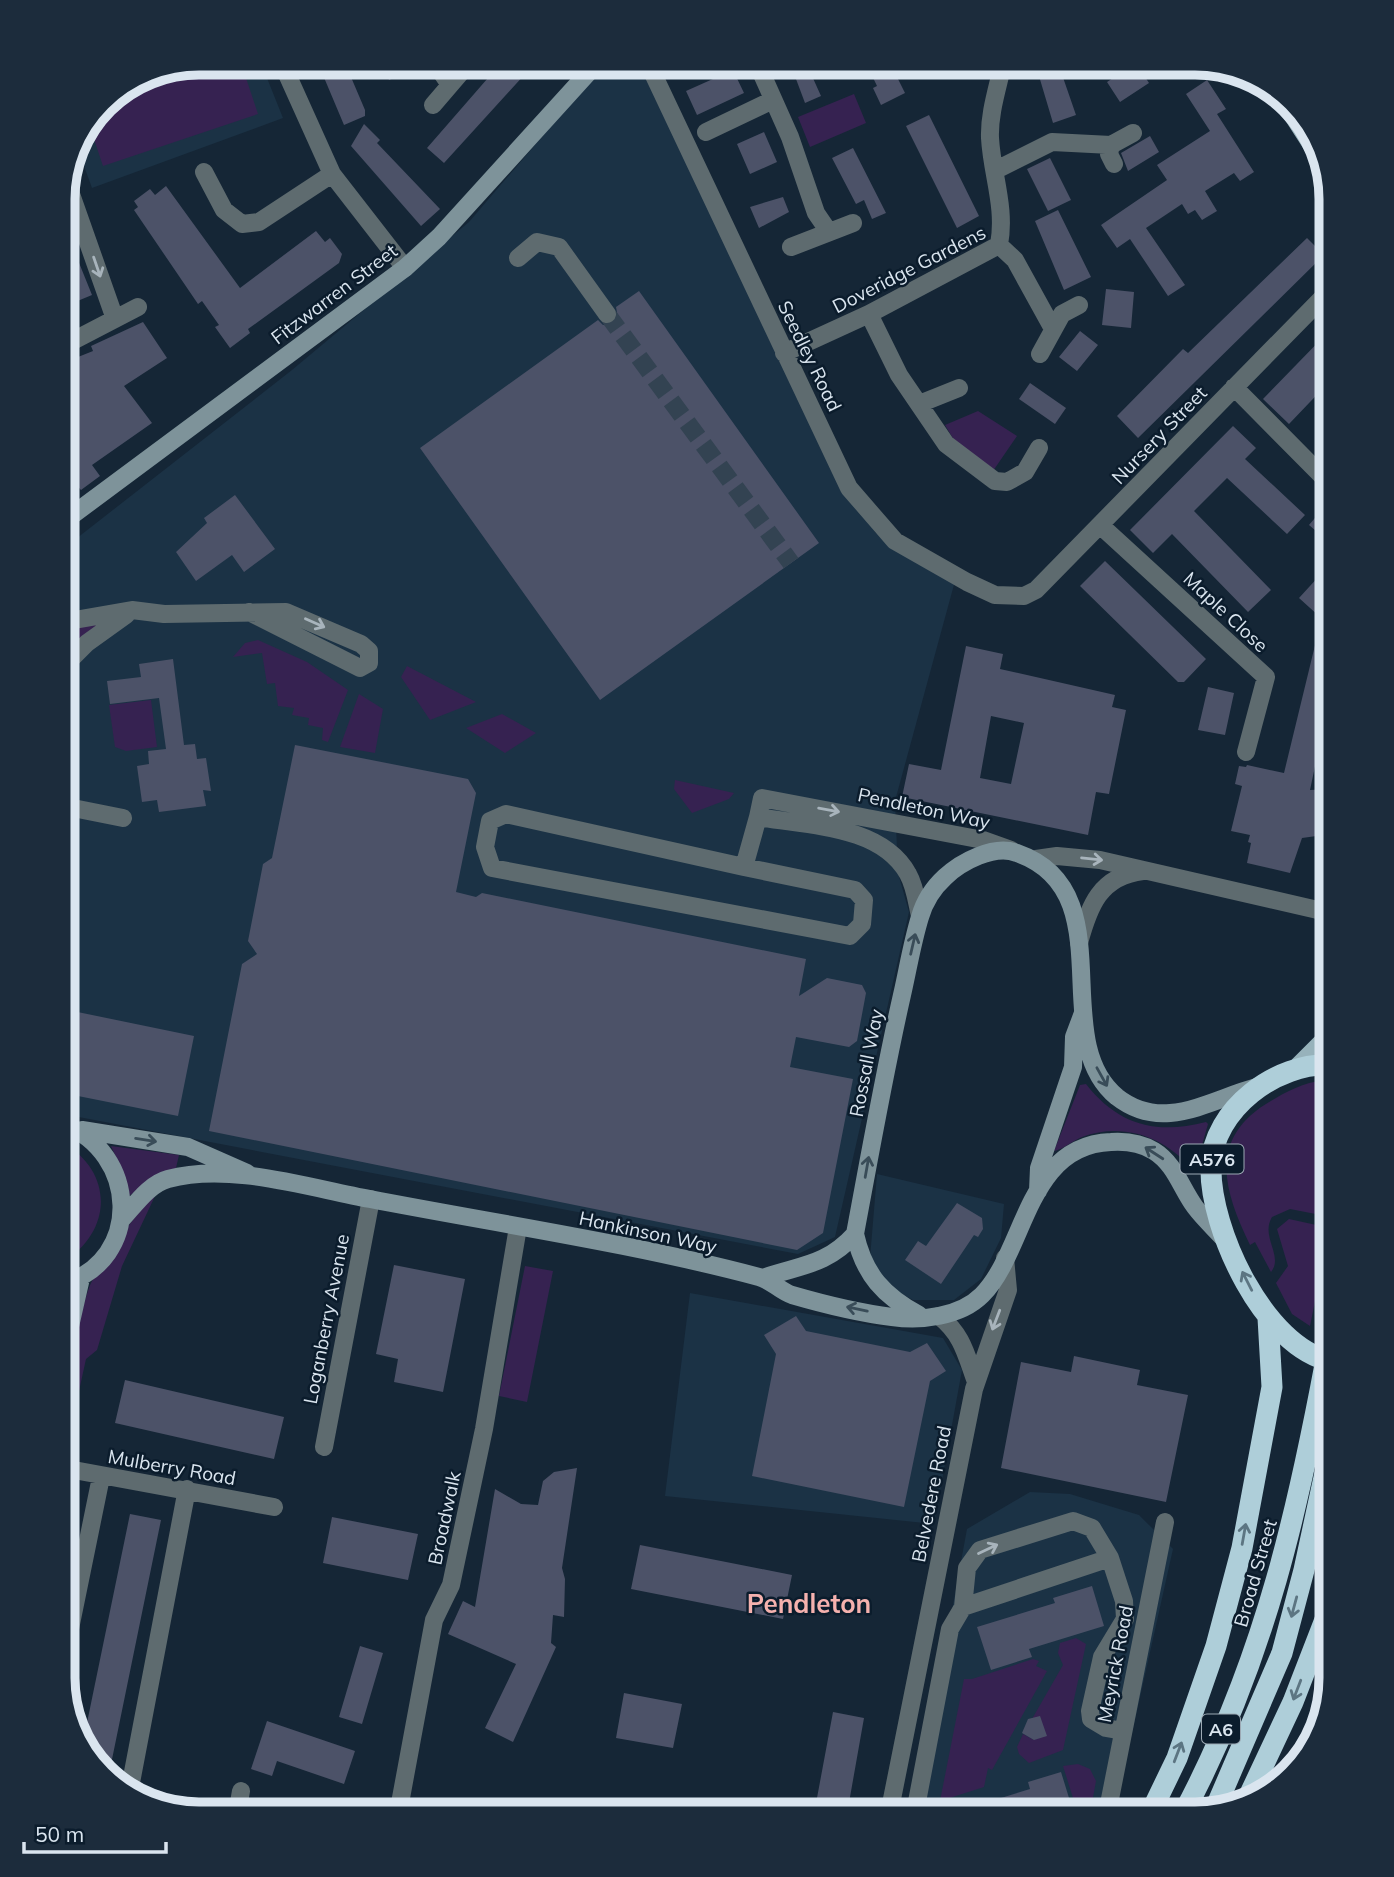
<svg xmlns="http://www.w3.org/2000/svg" width="1394" height="1877" viewBox="0 0 1394 1877" font-family="Mulish,sans-serif">
	<style>
		.built { fill: #1b3245 }
		.green { fill: #362251 }
		.building { fill: #4c5268; fill-rule: evenodd }
		.lines { fill: none; stroke-linecap: round; stroke-linejoin: round }
		.street-tunnel { stroke: #334352; stroke-width: 18; stroke-dasharray: 18 9; stroke-linecap: butt }
		.street { stroke: #5e6b6f; stroke-width: 18 }
		.secondary { stroke: #7e939a; stroke-width: 18 }
		.primary { stroke: #97b2bb; stroke-width: 18 }
		.highway { stroke: #aeced9; stroke-width: 21 }
		.oneway { stroke: #a8b4bc }
		.oneway2 { stroke: #394c58 }
		.oneway3 { stroke: #5c7582 }
		.labels { text-anchor: middle; dominant-baseline: central; stroke-width: 5; stroke-linejoin: round; paint-order: stroke }
		.shield { fill: #0b1c2c; stroke: #9ca9b4; stroke-width: 2 }
		.shield-label { font-size: 18px; font-weight: bold; fill: #dae5ef }
		.street-label { font-size: 19px; fill: #dae5ef; stroke: #0b1c2c }
		.district-label { font-size: 26px; font-weight: bold; fill: #f5b1ae; stroke: #0b1c2c }
		.rim { fill: none; stroke: #dae5ef; stroke-width: 9 }
	</style>
	<rect width="100%" height="100%" fill="#152636"/>
	<!-- built -->
	<path class="built" d="M200,63H261L283,118L92,188L76,144L109,97L148,73Z
		M605,63H639L784,356L843,486L875,532L897,552L955,581L895,801L898,873L909,912L835,1237L798,1254L63,1114V549L292,370L469,222Z
		M877,1174L1004,1204L1001,1238L981,1279L954,1300H913L889,1287L870,1258Z
		M690,1293L943,1338L962,1370L934,1524L665,1496Z
		M1030,1492L1070,1494L1139,1515L1173,1549L1114,1814H904L917,1800L967,1529Z"/>
	<!-- green -->
	<path class="green" d="M200,63H241L258,114L103,166L89,124C123,78 146,74 200,63Z
		M854,94L866,123L810,147L798,117Z
		M978,411L1017,436L993,471L954,440L945,425Z
		M99,619L103,629L79,641L63,654V626Z
		M258,640L307,662L348,690L328,742L322,740L323,728L308,725L309,718L292,715L294,708L278,706L275,683L267,684L262,653L233,657L245,643Z
		M407,666L476,702L430,720L401,677Z
		M359,694L383,709L375,753L340,747Z
		M151,700L157,747L126,751L115,747L109,705Z
		M502,714L536,733L505,753L466,728Z
		M675,780L734,793L729,799L692,813L674,789Z
		M1331,1080V1217L1290,1209L1272,1217C1260,1237 1284,1256 1271,1272L1255,1242L1250,1245C1222,1187 1207,1135 1276,1098C1293,1088 1311,1080 1331,1080Z
		M1086,1084C1118,1125 1156,1135 1206,1122L1208,1124L1196,1166L1190,1167C1163,1136 1122,1122 1082,1137C1072,1141 1062,1150 1054,1151L1080,1085Z
		M63,1143C114,1172 113,1231 63,1262Z
		M111,1146L179,1155L176,1168L152,1178L129,1196L124,1175Z
		M156,1194L122,1266L97,1350L86,1359L65,1455C55,1436 80,1303 92,1281C110,1250 131,1219 156,1194Z
		M1289,1219L1330,1228L1310,1326L1292,1314L1276,1283L1288,1266L1277,1229Z
		M525,1266L553,1271L527,1402L499,1396Z
		M1076,1638L1086,1644L1063,1750L1029,1763L1019,1754L1017,1747L1023,1734L1034,1740L1032,1719L1063,1665L1058,1653L1060,1643Z
		M1033,1659L1039,1661L1036,1666L1047,1671L992,1770L988,1768L984,1787L940,1801L964,1679H972Z
		M1078,1764L1090,1769L1096,1781L1090,1814H1078L1063,1766Z"/>
	<!-- building -->
	<path class="building" d="M332,63H345L365,110V116L344,125L320,68Z
		M382,63H424V66L389,80Z
		M501,63H535L444,163L427,148Z
		M790,63H811L816,74L812,76L821,96L805,103Z
		M866,63H890L905,93L881,105L873,88L877,86Z
		M1045,63H1058L1076,115L1053,123L1036,66Z
		M1136,63L1149,83L1120,102L1107,82Z
		M733,70L744,93L697,115L686,91Z
		M1207,80L1226,109L1217,114L1254,172L1240,181L1234,173L1205,191L1217,211L1202,220L1195,210L1188,214L1182,204L1146,228L1185,285L1168,296L1130,239L1117,248L1101,225L1167,180L1157,165L1210,131L1186,94Z
		M929,115L979,216L957,228L906,126Z
		M364,124L380,140L377,143L440,209L421,226L351,146Z
		M764,132L777,162L750,174L737,144Z
		M1150,136L1159,152L1128,171L1121,153Z
		M853,148L886,213L872,219L864,200L856,204L832,158Z
		M1050,158L1071,200L1048,211L1027,169Z
		M166,186L240,288L316,231L325,242L330,238L342,254L339,263L248,329L250,333L230,348L215,327L219,325L202,301L198,304L134,210L138,207L134,201L150,189L155,195Z
		M783,197L789,212L759,228L750,207Z
		M1058,210L1091,277L1064,290L1035,221Z
		M63,223L92,295L63,307Z
		M1307,238L1324,255L1138,438L1117,416L1183,349L1188,353Z
		M1106,289L1134,292L1131,328L1102,325Z
		M639,291L819,543L600,700L420,448L598,320L603,325L613,324L618,318L616,307Z
		M143,322L167,358L124,386L152,423L92,465L100,476L81,490L63,471V363L93,351L91,346Z
		M1331,329V380L1289,424L1263,399Z
		M1080,331L1098,345L1077,371L1059,357Z
		M1030,383L1066,408L1055,424L1019,399Z
		M1233,426L1256,448L1245,459L1305,515L1287,534L1227,478L1194,511L1271,590L1248,612L1172,534L1153,553L1130,530Z
		M235,495L275,549L244,572L232,555L196,581L176,552L207,523L204,518Z
		M1331,499V544L1309,525Z
		M1105,561L1206,659L1184,682H1178L1080,586Z
		M1331,563V605L1320,617L1299,598Z
		M1317,637L1331,640V691L1310,790L1331,789V834L1302,838L1290,873L1247,863L1251,843L1248,842L1250,835L1231,831L1242,786L1235,784L1239,766L1246,767L1247,765L1284,773Z
		M966,646L1003,654L1000,669L1115,695L1112,707L1126,710L1109,794L1096,792L1088,835L902,797L909,764L941,770ZM991,716L1024,723L1011,784L980,778Z
		M173,659L184,745L195,744L197,759L206,758L211,791L203,790L206,806L159,812L157,800L142,802L137,766L149,764L148,751L166,749L159,698L110,704L107,681L141,677L139,664Z
		M1208,687L1234,693L1225,735L1198,730Z
		M295,745L468,779L476,793L456,892L476,897L482,893L806,959L799,996L827,978L862,985L866,993L857,1041L849,1047L796,1037L790,1067L853,1079L823,1233L797,1250L209,1131L242,964L257,954L248,941L263,864L272,858Z
		M63,1009L194,1036L178,1116L63,1093Z
		M957,1203L982,1218L983,1229L978,1237L974,1235L941,1284L905,1260L918,1241L926,1246Z
		M394,1265L465,1279L443,1392L394,1382L398,1359L376,1354Z
		M796,1316L806,1331L910,1352L927,1343L946,1371L930,1381L904,1507L752,1476L776,1354L764,1335Z
		M1074,1356L1140,1370L1137,1385L1188,1395L1166,1502L1001,1468L1021,1362L1071,1372Z
		M125,1380L284,1417L274,1459L115,1423Z
		M577,1468L562,1568L565,1579L564,1617L553,1615L551,1643L556,1647L513,1742L485,1728L516,1664L448,1634L463,1601L475,1607L495,1489L521,1504L538,1505L543,1481L554,1472Z
		M130,1514L161,1520L109,1774L82,1747Z
		M332,1517L418,1534L408,1580L323,1563Z
		M640,1545L792,1575L783,1619L631,1589Z
		M1092,1586L1104,1626L1029,1649L1032,1657L991,1670L977,1627L1055,1603L1053,1598Z
		M360,1646L383,1653L362,1724L339,1717Z
		M624,1693L682,1704L673,1748L616,1738Z
		M833,1712L864,1718L847,1814H814Z
		M1040,1716L1047,1736L1034,1740L1022,1733L1028,1719Z
		M267,1721L355,1751L344,1784L277,1761L272,1776L251,1769Z
		M1061,1772L1074,1814H962V1810L1030,1789L1028,1782Z"/>
	<g class="lines">
		<!-- street-tunnel -->
		<path class="street-tunnel" d="M607,314L791,563"/>
		<!-- street -->
		<path class="street" d="M282,63L332,174L405,268
			M435,63L450,85
			M648,63L849,488L895,541L967,582L995,595L1024,596L1036,590L1331,289
			M757,63L790,137L816,213L829,232
			M433,105L469,63
			M706,132L773,100
			M1111,145L1109,154L1114,164
			M996,170L1052,142L1111,145L1133,133
			M204,172L224,210L242,224L259,222L332,174
			M66,180L115,319
			M999,245C1006,207 992,175 990,138C989,113 998,87 1003,63
			M791,247L853,223
			M518,258L537,242L559,247L607,314
			M869,314L899,375L946,444L995,481L1007,482L1025,472L1039,448
			M63,346L138,307
			M784,353L869,314L999,245L1015,260L1053,329
			M1040,354L1062,314L1079,305
			M1234,387L1331,485
			M919,404L959,388
			M1100,525L1266,677L1246,752
			M63,622L132,610L164,614L286,612L361,644L369,651V663L360,668L249,612
			M63,667L87,643L126,615
			M63,806L123,818
			M1036,859L1057,856L1100,860L1322,911
			M744,867L506,814L490,821L485,847L492,868L850,936L862,924L864,900L855,890L744,867L758,817
			M920,916C917,903 915,886 908,874C881,825 808,826 758,817L762,798L983,840L1011,850
			M1079,943C1089,906 1100,876 1143,871
			M939,1316C963,1335 966,1355 976,1382
			M324,1447L371,1199
			M63,1468L274,1507
			M963,1607L967,1568L980,1550L1073,1521L1092,1528L1110,1558
			M63,1663L101,1477
			M129,1793L187,1489
			M237,1814L241,1791
			M398,1814L434,1620L451,1585L484,1429L518,1227
			M889,1814L974,1389L1008,1290L1005,1258
			M918,1814L916,1807L950,1629L963,1607L1110,1558L1124,1601L1125,1619L1102,1657L1090,1711L1091,1719L1106,1728L1123,1731
			M1107,1814L1165,1522"/>
		<!-- secondary -->
		<path class="secondary" d="M63,522L405,268L439,237L597,63
			M82,1130L188,1147L247,1173
			M1038,1191L1039,1168L1073,1067L1074,1037L1083,1013
			M121,1220C135,1205 149,1184 168,1179C230,1162 309,1188 370,1199C499,1224 631,1243 759,1277C771,1280 780,1291 792,1295C823,1304 860,1313 892,1317C921,1321 960,1317 982,1295C1026,1251 1026,1145 1111,1142C1126,1141 1141,1143 1154,1151C1175,1164 1181,1188 1195,1207C1204,1219 1215,1229 1225,1240
			M855,1234C864,1275 884,1296 919,1315
			M763,1278C800,1265 826,1266 855,1234C870,1154 884,1074 902,995C908,969 912,943 920,917C924,903 933,888 945,877C961,862 994,844 1017,853C1126,891 1045,1038 1117,1097C1163,1133 1209,1100 1257,1087
			M63,1284C144,1260 138,1152 63,1124
			M63,1357L81,1278"/>
		<!-- primary -->
		<path class="primary" d="M1284,102L1320,158
			M1294,1070L1331,1033"/>
		<!-- highway -->
		<path class="highway" d="M1331,1361C1265,1348 1209,1229 1211,1166C1213,1109 1277,1062 1331,1065
			M1247,1800L1293,1702L1331,1604
			M1215,1809L1282,1653L1304,1570L1331,1445
			M1150,1814L1177,1758L1216,1646L1242,1548L1272,1387L1268,1318
			M1183,1814C1266,1659 1300,1503 1331,1332"/>
	</g>
	<!-- one-way arrows -->
	<defs><path id="oneway-shaft" d="M-6 0H5M1.5-3L5.5 0L1.5 3" fill="none" stroke-width="1.6" stroke-linecap="round" stroke-linejoin="round" transform="scale(1.75)"/></defs>
	<g class="oneway">
		<use href="#oneway-shaft" transform="translate(97 267) rotate(71)"/>
		<use href="#oneway-shaft" transform="translate(315 623) rotate(24)"/>
		<use href="#oneway-shaft" transform="translate(829 810) rotate(10)"/>
		<use href="#oneway-shaft" transform="translate(1092 859) rotate(6)"/>
		<use href="#oneway-shaft" transform="translate(996 1320) rotate(111)"/>
		<use href="#oneway-shaft" transform="translate(988 1549) rotate(-25)"/>
	</g>
	<g class="oneway2">
		<use href="#oneway-shaft" transform="translate(913 944) rotate(-77)"/>
		<use href="#oneway-shaft" transform="translate(1102 1077) rotate(61)"/>
		<use href="#oneway-shaft" transform="translate(146 1140) rotate(9)"/>
		<use href="#oneway-shaft" transform="translate(1154 1153) rotate(-147)"/>
		<use href="#oneway-shaft" transform="translate(867 1167) rotate(-80)"/>
		<use href="#oneway-shaft" transform="translate(857 1309) rotate(-168)"/>
	</g>
	<g class="oneway3">
		<use href="#oneway-shaft" transform="translate(1247 1281) rotate(-117)"/>
		<use href="#oneway-shaft" transform="translate(1244 1534) rotate(-80)"/>
		<use href="#oneway-shaft" transform="translate(1294 1607) rotate(105)"/>
		<use href="#oneway-shaft" transform="translate(1297 1690) rotate(111)"/>
		<use href="#oneway-shaft" transform="translate(1178 1752) rotate(-69)"/>
	</g>
	<g class="labels">
		<!-- shield labels -->
		<g class="shield">
			<rect x="1180.5" y="1144.5" width="63" height="29" rx="5"/>
			<rect x="1202" y="1714.5" width="38" height="29" rx="5"/>
		</g>
		<g class="shield-label">
			<text x="1212" y="1159">A576</text>
			<text x="1221" y="1729">A6</text>
		</g>
		<!-- street labels -->
		<g class="street-label">
			<text transform="translate(909 269) rotate(-27)">Doveridge Gardens</text>
			<text transform="translate(334 294) rotate(-37)">Fitzwarren Street</text>
			<text transform="translate(810 356) rotate(64)">Seedley Road</text>
			<text transform="translate(1159 435) rotate(-46)">Nursery Street</text>
			<text transform="translate(1226 612) rotate(43)">Maple Close</text>
			<text transform="translate(924 808) rotate(12)">Pendleton Way</text>
			<text transform="translate(866 1063) rotate(-79)">Rossall Way</text>
			<text transform="translate(648 1232) rotate(12)">Hankinson Way</text>
			<text transform="translate(326 1319) rotate(-79)">Loganberry Avenue</text>
			<text transform="translate(172 1467) rotate(10)">Mulberry Road</text>
			<text transform="translate(931 1494) rotate(-79)">Belvedere Road</text>
			<text transform="translate(444 1518) rotate(-78)">Broadwalk</text>
			<text transform="translate(1255 1573) rotate(-74)">Broad Street</text>
			<text transform="translate(1115 1664) rotate(-79)">Meyrick Road</text>
		</g>
		<!-- district labels -->
		<g class="district-label">
			<text x="809" y="1603">Pendleton</text>
		</g>
	</g>
	<!-- crop -->
	<path d="M0 0H1394V1877H0ZM199 75H1195A124 124 0 0 1 1319 199V1678A124 124 0 0 1 1195 1802H199A124 124 0 0 1 75 1678V199A124 124 0 0 1 199 75Z" fill="#1c2c3c" fill-rule="evenodd"/>
	<path class="rim" d="M199 75H1195A124 124 0 0 1 1319 199V1678A124 124 0 0 1 1195 1802H199A124 124 0 0 1 75 1678V199A124 124 0 0 1 199 75Z"/>
	<!-- scale -->
	<path d="M24 1842v10h142v-10" fill="none" stroke="#dae5ef" stroke-width="3.5"/>
	<text x="35" y="1842" font-size="21" fill="#dae5ef" stroke="#0b1c2c" stroke-width="5" paint-order="stroke">50 m</text>
</svg>
